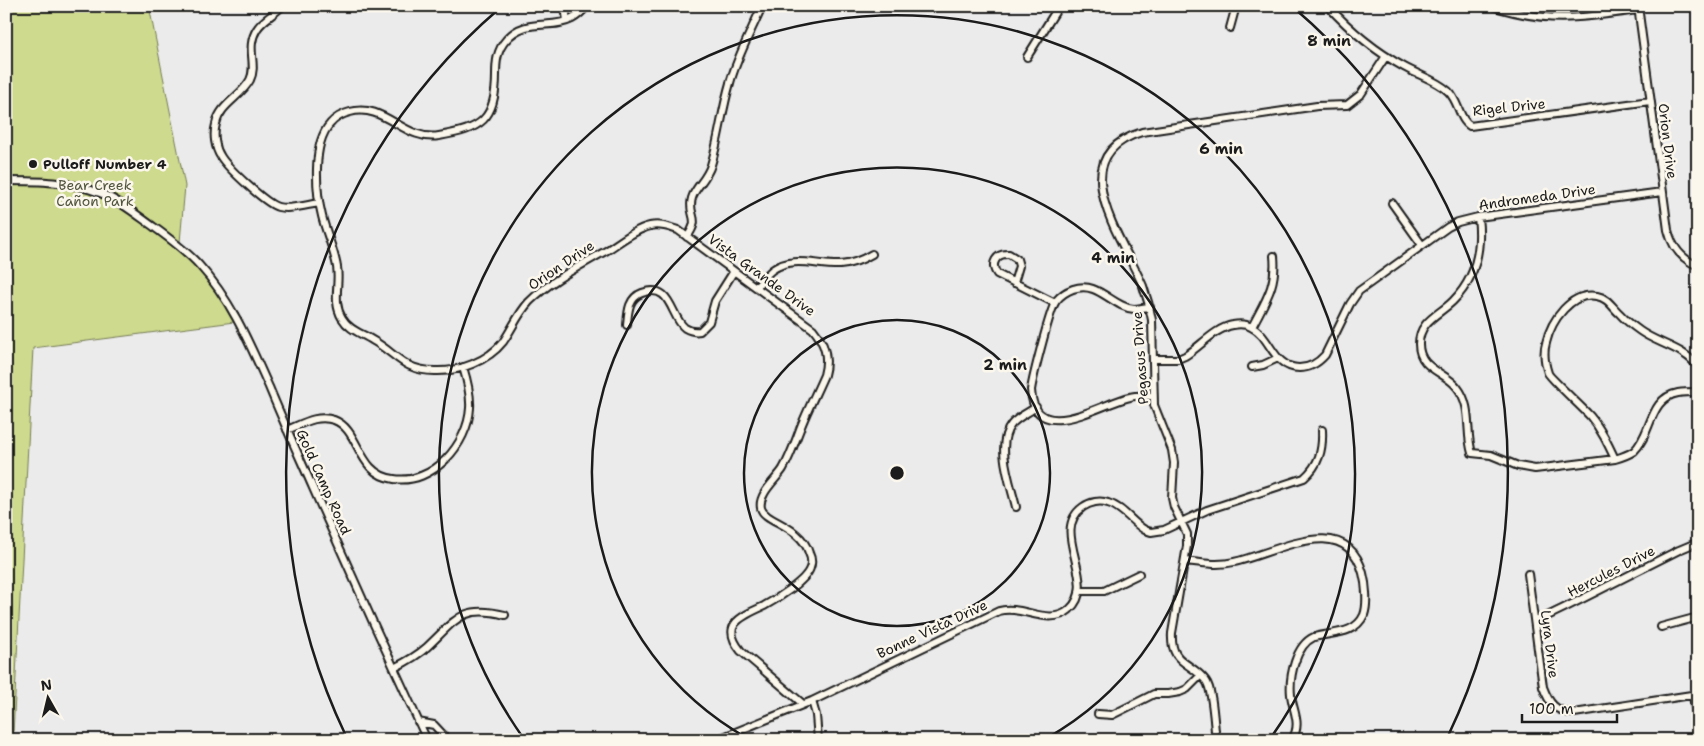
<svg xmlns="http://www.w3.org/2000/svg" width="1704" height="746" viewBox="0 0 1704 746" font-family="'Shantell Sans',sans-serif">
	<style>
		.green { fill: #ceda8d; stroke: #757b54 }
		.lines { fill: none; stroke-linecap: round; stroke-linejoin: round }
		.minor-casing { stroke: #1c1c1c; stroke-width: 10 }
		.minor { stroke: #fbf7ec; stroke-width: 6 }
		.ring { fill: none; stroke: #1c1c1c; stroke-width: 2.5 }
		.poi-dot { fill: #1c1c1c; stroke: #fbf7ec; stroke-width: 2 }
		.labels { text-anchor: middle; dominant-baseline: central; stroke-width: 5; stroke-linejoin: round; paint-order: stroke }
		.street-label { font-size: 14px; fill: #1c1c1c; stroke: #fbf7ec }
		.poi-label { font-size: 14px; font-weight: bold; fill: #1c1c1c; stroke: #fbf7ec; text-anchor: start }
		.park-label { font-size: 14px; fill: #51553e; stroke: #fbf7ec }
		.centre { fill: #1c1c1c; stroke: #fbf7ec; stroke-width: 2.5 }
		.ring-label { font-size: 15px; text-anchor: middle; font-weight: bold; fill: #1c1c1c; stroke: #fbf7ec; stroke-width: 5; stroke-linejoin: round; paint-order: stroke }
	</style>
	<rect width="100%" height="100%" fill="#ecebec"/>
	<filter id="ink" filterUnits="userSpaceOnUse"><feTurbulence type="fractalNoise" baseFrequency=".02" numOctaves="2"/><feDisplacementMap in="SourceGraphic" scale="10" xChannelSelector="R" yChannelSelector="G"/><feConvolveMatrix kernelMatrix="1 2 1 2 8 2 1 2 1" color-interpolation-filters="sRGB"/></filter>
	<g filter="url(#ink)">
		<!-- green -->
		<path class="green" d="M6,6H149L185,186L180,242L177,247C201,268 219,295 234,322L33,348L13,734L9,740H6Z"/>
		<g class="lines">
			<defs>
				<path id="minor" d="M282,6C274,15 263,19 257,29C245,48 258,64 250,80C241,97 220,104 216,124C213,135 215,148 221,157C228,168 266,204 278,207C290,210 306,205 319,203
					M565,6L567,21
					M587,6C583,11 578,16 572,19C551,30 525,17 506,40C497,50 496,62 496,75C496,120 481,129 439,136C405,142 384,102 350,112C342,114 335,118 330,124C312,144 316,192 322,216C326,233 334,249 337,267C340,284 332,301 342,318C349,330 361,333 372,340C396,353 403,371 435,371C459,372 488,361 503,342C512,329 518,314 529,302C551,280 582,265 609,249C621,241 636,229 650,226C660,224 669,227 678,230L813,329C825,343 829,357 824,375C817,391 809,407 802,424C796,439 791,455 783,469C776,480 758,494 761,508C764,522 801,525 809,553C811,557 812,563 810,568C806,581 777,599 764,606C743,616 719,624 741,651L803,704
					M1328,6C1350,30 1375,51 1404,67C1418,75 1436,80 1448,91C1459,101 1459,120 1470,126L1650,101
					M1492,6C1547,24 1582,18 1638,10
					M1638,6L1668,230C1672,248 1682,259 1698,266
					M1230,28L1236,6
					M1027,57L1059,6
					M6,181C37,181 70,181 100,193C119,200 137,215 154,227C170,239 187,251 200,266C232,301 250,345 269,387C283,421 298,454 313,488C350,572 388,656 427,740
					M1392,203L1422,245
					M1478,217C1482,249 1476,278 1453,301C1439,315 1419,321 1419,344C1419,369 1444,371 1457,387C1473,407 1465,431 1472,453L1491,455L1518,466L1535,469L1615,459C1622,457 1628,455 1634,451C1652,434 1649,398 1678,393C1684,392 1691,392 1698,392
					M687,237C702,217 687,216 692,198C695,187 707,179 711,165C719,139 722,110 730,83C737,57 751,32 762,6
					M1014,283L1019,266L1017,259L1009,254C996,253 990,264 997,274L1055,303
					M757,287C761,281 766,275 772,270C793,255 816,266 840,265C852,264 862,260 872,254
					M1150,307C1145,307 1139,309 1134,309C1119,308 1107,294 1093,289C1080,284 1065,290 1056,301C1050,309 1033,377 1031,390C1034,448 1102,403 1130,397C1137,395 1146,396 1153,396
					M627,325C628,313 628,298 642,293C672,282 670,317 685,328C690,331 695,332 700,331L709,322L715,301L734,271
					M1252,327C1265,301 1277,286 1274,256
					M1153,359H1178L1185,356C1200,347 1215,328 1233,325C1238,324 1246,324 1251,327C1271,336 1273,368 1299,368C1310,368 1318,363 1325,355L1350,304L1359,291L1448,227L1458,222L1478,217L1662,192
					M1252,367L1263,365L1278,358
					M287,430C302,424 317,414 334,420C361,430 356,474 394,479C433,485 468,444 470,408C471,394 467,380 463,367
					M1615,459C1608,444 1601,429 1590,416C1584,409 1549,377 1548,373C1545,364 1543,353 1546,343C1551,321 1571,291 1597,296C1608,298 1612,307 1620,314C1626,321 1633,326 1640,331C1658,344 1685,348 1698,367
					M1016,507C1011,485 995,445 1011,425C1017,417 1028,413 1036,407
					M1185,561C1202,563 1218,566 1234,562C1274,554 1346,509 1363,573C1366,584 1368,604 1364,615C1355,635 1332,632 1314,637C1296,645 1289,676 1291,695C1293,712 1302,723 1292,740
					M1528,574L1543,687C1549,703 1555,712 1574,713L1698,694
					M1079,591H1104L1139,574
					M1535,622L1564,608L1679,550L1698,542
					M1661,627L1698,617
					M394,668C406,662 417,656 427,647C456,620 462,604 505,615
					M1693,695L1698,732
					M812,701L816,715L818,740
					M1098,714L1112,715L1154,694H1168L1180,692L1187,689L1200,676
					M418,722L434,725L448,740
					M716,740L812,701L999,611C1021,604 1049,627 1069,610C1101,583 1048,532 1083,507C1090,502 1100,500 1108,503C1123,507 1132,523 1145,530L1151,532L1164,530L1207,510L1304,478C1319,465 1323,450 1322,430
					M1216,740C1214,727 1213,690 1206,681C1191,661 1170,665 1172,633L1187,546V534L1174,507L1172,498L1174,463L1172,450L1154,405L1152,320C1150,308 1147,297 1143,286C1123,239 1060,157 1142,132L1317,106L1347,105L1361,94L1386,56"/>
			</defs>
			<!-- minor casing -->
			<use href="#minor" class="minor-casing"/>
			<!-- minor -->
			<use href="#minor" class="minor"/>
		</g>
	</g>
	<!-- distance rings -->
	<g class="ring">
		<circle cx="897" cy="473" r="153"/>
		<path d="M747 738A305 305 0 1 1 1047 738"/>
		<path d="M524 739A458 458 0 1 1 1270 739"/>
		<path d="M346 736A611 611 0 0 1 500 8M1294 8A611 611 0 0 1 1448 736"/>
	</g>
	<!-- markers -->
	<circle class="poi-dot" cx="33" cy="164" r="5"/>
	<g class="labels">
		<!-- street labels -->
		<g class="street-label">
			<text transform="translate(1509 107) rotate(-6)">Rigel Drive</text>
			<text transform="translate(1668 141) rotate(83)">Orion Drive</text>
			<text transform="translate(1537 197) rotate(-8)">Andromeda Drive</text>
			<text transform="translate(561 265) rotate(-34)">Orion Drive</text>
			<text transform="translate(762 275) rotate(36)">Vista Grande Drive</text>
			<text transform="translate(1140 358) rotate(-94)">Pegasus Drive</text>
			<text transform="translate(324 482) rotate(66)">Gold Camp Road</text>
			<text transform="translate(1611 571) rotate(-27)">Hercules Drive</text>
			<text transform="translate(932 629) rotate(-25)">Bonne Vista Drive</text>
			<text transform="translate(1550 644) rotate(83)">Lyra Drive</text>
		</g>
		<!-- poi labels -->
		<g class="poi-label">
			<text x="43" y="164">Pulloff Number 4</text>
		</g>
		<!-- park labels -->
		<g class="park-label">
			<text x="95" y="185">Bear Creek<tspan x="95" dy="16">Cañon Park</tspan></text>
		</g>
	</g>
	<circle cx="897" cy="473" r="8" class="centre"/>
	<g class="ring-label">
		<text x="1329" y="46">8 min</text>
		<text x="1221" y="154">6 min</text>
		<text x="1113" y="263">4 min</text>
		<text x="1005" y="370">2 min</text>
	</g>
	<!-- margin -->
	<rect width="1704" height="746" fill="none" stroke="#fbf7ec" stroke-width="25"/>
	<rect x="12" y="12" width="1679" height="721" fill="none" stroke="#1c1c1c" stroke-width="2" filter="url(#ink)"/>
	<!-- north arrow -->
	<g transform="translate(48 698) rotate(352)" stroke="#fbf7ec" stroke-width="4" paint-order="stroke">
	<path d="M0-4L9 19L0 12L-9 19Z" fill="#1c1c1c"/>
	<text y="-8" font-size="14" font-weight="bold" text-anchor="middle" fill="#1c1c1c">N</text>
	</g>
	<!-- scale -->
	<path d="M1522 714v8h95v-8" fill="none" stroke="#1c1c1c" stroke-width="2.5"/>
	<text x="1529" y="714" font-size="15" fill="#1c1c1c" stroke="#fbf7ec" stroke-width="4" paint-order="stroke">100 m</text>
</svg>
